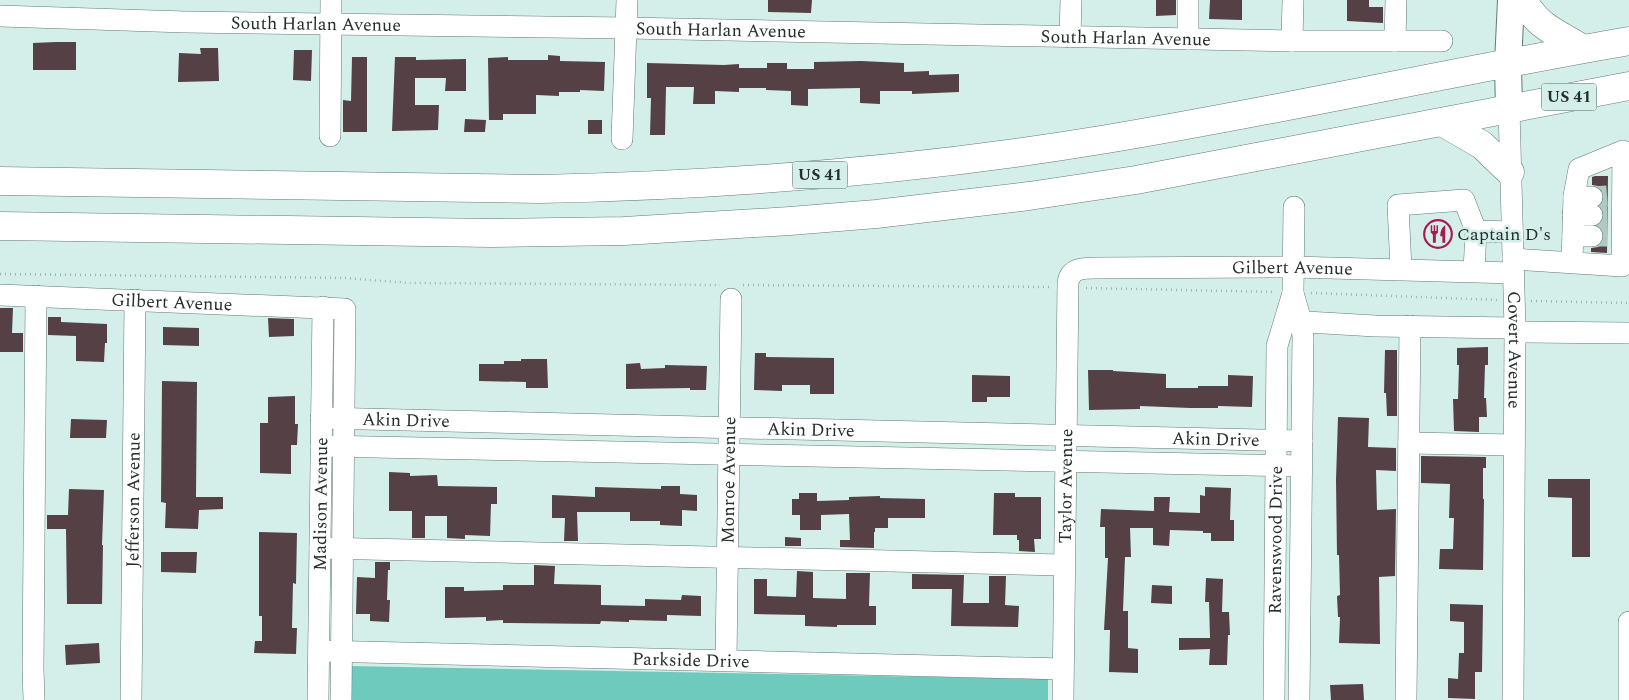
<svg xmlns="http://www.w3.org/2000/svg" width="1629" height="700" viewBox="0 0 1629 700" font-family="Spectral,serif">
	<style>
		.green { fill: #6ecabd }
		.building { fill: #544045 }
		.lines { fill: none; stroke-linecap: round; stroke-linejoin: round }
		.minor-tunnel { stroke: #b1c8c4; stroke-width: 21; stroke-dasharray: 21 11; stroke-linecap: butt }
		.minor-casing { stroke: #627a76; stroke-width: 22 }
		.major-casing { stroke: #627a76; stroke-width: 28 }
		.highway-casing { stroke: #627a76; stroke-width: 29 }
		.path { stroke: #9db3af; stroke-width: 2.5; stroke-dasharray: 1 4; stroke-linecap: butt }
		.minor { stroke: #fff; stroke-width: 21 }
		.major { stroke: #fff; stroke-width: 26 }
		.highway { stroke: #fff; stroke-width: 28 }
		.labels { text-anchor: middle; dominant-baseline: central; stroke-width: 5; stroke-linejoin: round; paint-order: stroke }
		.shield { fill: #d4efea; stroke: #596865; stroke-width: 1 }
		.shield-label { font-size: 16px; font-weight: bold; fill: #242e2c }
		.street-label { font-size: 18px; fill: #242e2c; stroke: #d4efea }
		.poi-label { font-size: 18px; fill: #242e2c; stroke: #d4efea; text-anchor: start }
	</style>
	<rect width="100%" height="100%" fill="#d4efea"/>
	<!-- green -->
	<path class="green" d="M350,666L1048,679V700H349Z"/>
	<!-- building -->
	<path class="building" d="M768,0H812L811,13L768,12Z
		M1156,0H1176V15L1156,16Z
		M1210,0H1242V20L1209,19Z
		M1347,0H1369V7H1383V23L1347,21Z
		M56,42H76V70H33V43Z
		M200,48H218L219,81L178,82L179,53L201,54Z
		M294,50H312L311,81L293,80Z
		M548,55L560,56V61L605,62L604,91L580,90V92H559V96L536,95V114H503V120H489L488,58L508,57V60H548Z
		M352,57H367V132H343V100L351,101Z
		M395,57H416V60L466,59V91H445L446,78H415V105H439L438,130L392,131Z
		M861,61L904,63V72L929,71V75L959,74V92L912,94V91H880V104L860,103V88L808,89V106L791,105V91L766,90V88H739V92L715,91V104H693L694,87H666L665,135H650L651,98H647V63L724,65L739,64V68H767V63H787V69H814V62Z
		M465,119L486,120L485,132H464Z
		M588,120H602V134H588Z
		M1595,176H1608L1607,253L1591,252V248L1598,247L1603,243L1604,236L1603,230L1599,226L1603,221L1604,215L1603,209L1600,206L1603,202L1604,196L1602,190L1598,186L1592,185V177Z
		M0,308H13L12,333H23V352H0Z
		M48,317H61V322L107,324V343H105L104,362L76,361V336L48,335Z
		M268,318L294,319V336L269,337Z
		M163,327L199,328V346L163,345Z
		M1488,347V365H1485L1484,398H1486L1487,417H1479V432L1454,431L1453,399H1458L1459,365H1457V348Z
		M1385,350H1397V416H1387L1386,393H1384Z
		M755,353H766V357L834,358V394H810V385H782V391L754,390Z
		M521,359H547L548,388H526V382L479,381V364H504V361H521Z
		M640,363L641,369L665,368V365L707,366L706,390H690V388L626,389V364Z
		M1088,370H1113V371L1166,374V388H1198V386H1228V375L1253,376L1252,407L1218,406V408H1190L1140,406V409L1089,410Z
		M972,375L1010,376V397H987V402H972Z
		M162,381L197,382L196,497H223V509L199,510L198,529L165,528L166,503L161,502Z
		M295,396V424H298L297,445H291V474L260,473V423H268V397Z
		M1338,417L1369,418L1368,447L1396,448V471L1376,470L1377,510L1396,509L1395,576L1379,577L1380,644L1339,643L1340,617H1338L1337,596L1340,595L1339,555H1337L1336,480Z
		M71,419L107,420L106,438H70Z
		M1421,456L1486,457V468H1483V499H1484L1483,570L1439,569L1440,549H1453L1454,518H1449L1450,484L1421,483Z
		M389,472L410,473V476L437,475L438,486L497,487V504H491L490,536L465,535V539L447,538V516H425V538H412V511H389Z
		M1548,479H1590V557H1572V498L1548,497Z
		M661,486H680V494L697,495V511L682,510V526L660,525V521H630V512H577L578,541H564L565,518H552V495L595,497V487L661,489Z
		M1205,487L1231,488L1230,520H1234V541H1211V533H1203V531L1170,530L1169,546L1153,545V528H1130L1131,557H1125L1123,611H1128V648L1138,649V673L1109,672L1110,630H1104L1108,558H1105V527H1100L1101,509L1154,511V497H1170L1169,512L1200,513V495L1205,496Z
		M69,489L104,490L102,545H103L102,604H67L66,529H47V515H68Z
		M799,493H817V501L849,500V497L880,496V498L925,499V518H888V528H875V532H874V548L840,547V540H850L849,514L821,515V530H800V515H792V499H799Z
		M994,493H1015V497H1041V539H1034L1035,552L1019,551V540H1017V535H993Z
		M259,532L297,533L296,584L293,583L292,628H297L296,654L254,653L255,641H262V616H259Z
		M785,537L801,538V546H785Z
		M161,552H197L196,573L161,572Z
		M375,562H390V570H388L387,600H390L389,622L370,621V614H356L357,577L375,578Z
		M534,565L555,566L554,584L601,585V605L645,606V599L681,600L682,595L701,596V616L667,615V621L629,620V622L601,621L600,624L503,623V620L486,621V617L445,618V587H464V591L503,590V585H534Z
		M797,571L813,572V598L846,599V573H870L869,606H876V625H837V627L805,626V615L754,614V579H767V596L796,597Z
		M912,574L964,575L963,603H989V576H1006L1005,605L1019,606L1018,627L951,626L952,589H912Z
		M1206,578L1223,579L1222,612H1229L1230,635H1228L1227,665H1209L1210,649L1179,650V638H1210L1209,602H1205Z
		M1152,585L1172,586V604L1151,603Z
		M1450,604L1483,605L1482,672H1475V699L1448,698V678L1458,679L1459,653H1464V622L1450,621Z
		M99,643L100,663L66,665L65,645Z
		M1363,684L1364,700H1331L1330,685Z"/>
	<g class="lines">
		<!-- minor-tunnel -->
		<path class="minor-tunnel" d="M1592,197L1607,196
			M1592,215H1607
			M1592,236H1607"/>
		<defs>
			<g id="minor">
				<path d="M1188,0V39"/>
				<path id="s1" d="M0,16L185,22L627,28L1292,41H1442"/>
				<path d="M1070,37L1071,0"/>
				<path d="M1292,41L1293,0"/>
				<path d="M1395,41L1396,0"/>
				<path id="s2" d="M1509,109L1515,328L1513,700"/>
				<path d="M330,136L331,0"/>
				<path d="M622,139L627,0"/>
				<path d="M1574,198L1592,197"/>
				<path d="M1294,207L1293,293L1301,321L1303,336L1299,700"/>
				<path d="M1573,215H1592"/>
				<path d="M1476,231L1512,232"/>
				<path d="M1573,236H1592"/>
				<path d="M1513,259L1622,266L1623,151L1579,169L1574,196L1572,262"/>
				<path d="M1401,269L1398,205L1464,200L1476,231L1474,271"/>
				<path id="s3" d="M0,295L345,309L341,700"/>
				<path d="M1289,321L1375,326L1515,328"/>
				<path d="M1515,332L1629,333"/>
				<path id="s4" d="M321,418L1302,441"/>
				<path d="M1409,443L1514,445"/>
				<path d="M321,446L1301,466"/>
				<path d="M320,548L1064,565"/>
				<path id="s5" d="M319,651L1063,669"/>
				<path id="s6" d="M726,660L731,299"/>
				<path d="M34,700L33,668L36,296"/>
				<path id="s7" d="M131,700L135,300"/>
				<path id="s8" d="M318,700L323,307"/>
				<path id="s9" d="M1063,700L1068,283C1070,268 1083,268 1095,268L1293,267L1513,273"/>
				<path id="s10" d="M1274,700L1277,346L1293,293"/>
				<path d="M1406,700L1410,326"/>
				<path d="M1629,700V622"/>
			</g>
			<path id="major" d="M1509,109L1508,64L1511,0"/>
			<path id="highway" d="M1523,0C1538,28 1558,33 1583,49
				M1442,122L1482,145L1510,172
				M0,181L540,189C730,185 920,170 1107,139C1282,110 1455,71 1629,41
				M0,226L491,233L624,231L790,221L876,214L1029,196L1136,180L1629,86"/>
		</defs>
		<!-- minor casing -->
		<use href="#minor" class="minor-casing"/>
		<!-- major casing -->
		<use href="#major" class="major-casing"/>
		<!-- highway casing -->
		<use href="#highway" class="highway-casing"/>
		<!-- path -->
		<path class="path" d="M0,274L345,278L409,283L720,285
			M743,285L1050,287
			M1086,288L1275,292
			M1311,293L1498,300
			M1531,301L1629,303"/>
		<!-- minor -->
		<use href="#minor" class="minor"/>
		<!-- major -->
		<use href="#major" class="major"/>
		<!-- highway -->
		<use href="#highway" class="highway"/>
	</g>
	<!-- icons -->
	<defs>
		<symbol id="restaurant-ring" viewBox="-11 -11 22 22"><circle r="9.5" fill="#d4efea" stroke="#a91956" stroke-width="1.5"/><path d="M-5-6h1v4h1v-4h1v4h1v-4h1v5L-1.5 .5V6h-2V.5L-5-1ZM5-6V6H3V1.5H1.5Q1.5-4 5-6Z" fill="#a91956"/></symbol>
	</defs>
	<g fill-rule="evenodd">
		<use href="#restaurant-ring" x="1422" y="218" width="32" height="32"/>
	</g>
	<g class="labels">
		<!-- shield labels -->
		<g class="shield">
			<rect x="1541.5" y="83.5" width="55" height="27" rx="4"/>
			<rect x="792.5" y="161.5" width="55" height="27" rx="4"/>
		</g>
		<g class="shield-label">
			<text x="1569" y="97">US 41</text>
			<text x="820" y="175">US 41</text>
		</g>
		<!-- street labels -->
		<g class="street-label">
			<text stroke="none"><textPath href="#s1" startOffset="316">South Harlan Avenue</textPath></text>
			<text stroke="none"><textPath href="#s1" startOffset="721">South Harlan Avenue</textPath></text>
			<text stroke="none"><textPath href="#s1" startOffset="1126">South Harlan Avenue</textPath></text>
			<text stroke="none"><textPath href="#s9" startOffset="649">Gilbert Avenue</textPath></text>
			<text stroke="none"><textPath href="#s3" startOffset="172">Gilbert Avenue</textPath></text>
			<text stroke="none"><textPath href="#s2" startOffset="241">Covert Avenue</textPath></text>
			<text stroke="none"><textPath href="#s4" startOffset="85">Akin Drive</textPath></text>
			<text stroke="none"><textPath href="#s4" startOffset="490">Akin Drive</textPath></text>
			<text stroke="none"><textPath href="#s4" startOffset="895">Akin Drive</textPath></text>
			<text stroke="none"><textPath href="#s6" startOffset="180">Monroe Avenue</textPath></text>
			<text stroke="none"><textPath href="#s9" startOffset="214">Taylor Avenue</textPath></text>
			<text stroke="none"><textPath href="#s7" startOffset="200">Jefferson Avenue</textPath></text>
			<text stroke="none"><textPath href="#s8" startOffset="196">Madison Avenue</textPath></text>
			<text stroke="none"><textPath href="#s10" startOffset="160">Ravenswood Drive</textPath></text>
			<text stroke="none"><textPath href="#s5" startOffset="372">Parkside Drive</textPath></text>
		</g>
		<!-- poi labels -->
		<g class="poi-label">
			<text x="1457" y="234">Captain D's</text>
		</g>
	</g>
</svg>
